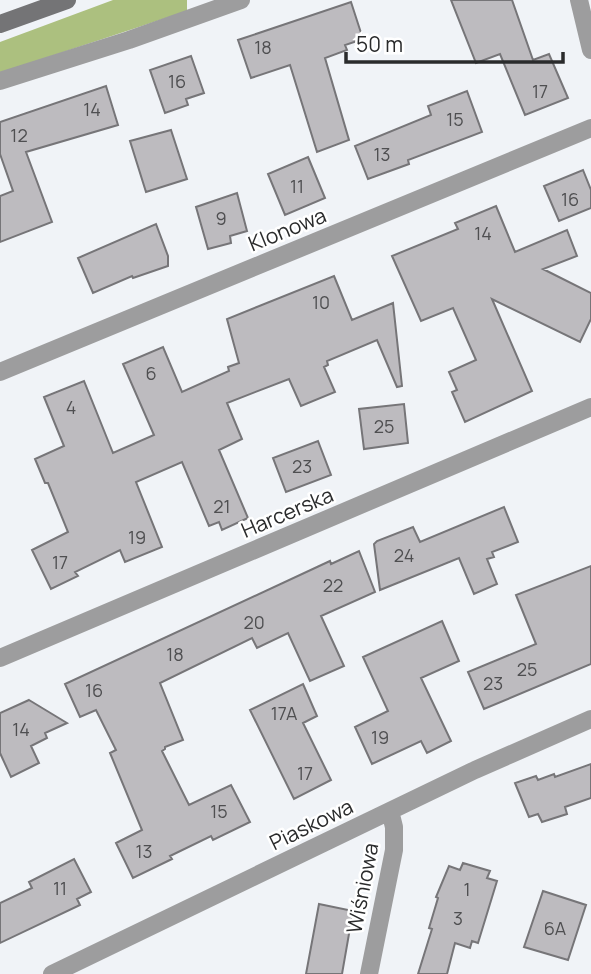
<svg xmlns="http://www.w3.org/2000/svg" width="591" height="974" viewBox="0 0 591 974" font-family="Manrope,sans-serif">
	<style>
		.forest { fill: #acc07f }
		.building { fill: #bdbbbf; stroke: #767578; stroke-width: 2 }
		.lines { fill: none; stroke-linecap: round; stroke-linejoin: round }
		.street { stroke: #9d9d9e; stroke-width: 18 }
		.secondary { stroke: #747476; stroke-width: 18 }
		.labels { text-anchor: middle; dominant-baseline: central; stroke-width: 5; stroke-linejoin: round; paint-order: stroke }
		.number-label { font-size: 18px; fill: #4f4f51 }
		.street-label { font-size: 21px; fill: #2a2b2c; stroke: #fff }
	</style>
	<rect width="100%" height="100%" fill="#f0f3f7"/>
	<!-- forest -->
	<path class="forest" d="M113,0H187V11L0,73V42Z"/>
	<!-- building -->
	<path class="building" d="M451,0H512L533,60L549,54L568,98L525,115L500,54L476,63Z
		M351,2L363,39L345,45L347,50L325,58L349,140L317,152L290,65L251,78L238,40Z
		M191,56L204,93L186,99L188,105L165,113L150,70Z
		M106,86L118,125L26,152L52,222L0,242V196L13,191L0,154V122Z
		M467,91L482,132L408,160L409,164L368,179L355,146L431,115L428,106Z
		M171,130L187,179L146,192L130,141Z
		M308,157L325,198L285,215L268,174Z
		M583,170L591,190V208L559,221L544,186Z
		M237,193L247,231L230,236L231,243L208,249L196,207Z
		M496,206L515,252L567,230L577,256L543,269L591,293V319L580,342L492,299L532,391L465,422L452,392L457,390L449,372L476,360L453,308L421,321L392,256L458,229L455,223Z
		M156,224L168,256V266L133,278L132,276L93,293L78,258Z
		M334,276L352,320L393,303L402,386L397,387L377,340L327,361L328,365L324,367L335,392L301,406L289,379L227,403L242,439L219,450L248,518L222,530L219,522L209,526L182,462L136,482L162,547L125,562L120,550L75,572L78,576L51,589L32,550L68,532L48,483H45L35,459L64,446L44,397L84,381L113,453L154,435L123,364L163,347L182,392L229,371L228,367L239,363L227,319Z
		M404,404L408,443L364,449L359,409Z
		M318,441L331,475L286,492L273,458Z
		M504,507L518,542L492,552L494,557L487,559L497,584L474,594L459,558L380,590L374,544L377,541L413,527L420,542Z
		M359,551L375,592L321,616L344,666L310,681L288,633L257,648L252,638L160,683L183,740L165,747V749L162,751L189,805L231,785L250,822L213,840L211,836L170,856L172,859L133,878L116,843L142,830L110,753L116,750L96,710L80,717L65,684L330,561L331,564Z
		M591,566V664L484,709L468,672L536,644L516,595Z
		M442,621L459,661L421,678L451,741L427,753L421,741L372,764L355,727L388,711L363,657Z
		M303,684L317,716L303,723L331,780L294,799L250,710Z
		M29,700L67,723L45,733L47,738L31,746L39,763L11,777L0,753V713Z
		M591,764V798L565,807L567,814L542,822L538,814L529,817L515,783L536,776L538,780L554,774L555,777Z
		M74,859L91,892L77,899L80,905L0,943V903L32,888L29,882Z
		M463,863L490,871L487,878L497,881L478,943L472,941L470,948L455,943L447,974H418L432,929L429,928L438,898L436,897L449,866L460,870Z
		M543,891L586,905L568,960L524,947Z
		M319,904L353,911L342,974H306Z"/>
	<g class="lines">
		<!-- street -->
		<path class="street" d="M579,0L591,50
			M0,81L129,40L241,0
			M0,372L591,128
			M0,658L591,407
			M52,974L475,770L591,719
			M369,974L394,850V827L390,811"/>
		<!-- secondary -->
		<path class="secondary" d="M0,24L67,0"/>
	</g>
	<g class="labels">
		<!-- number labels -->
		<g class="number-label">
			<text x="263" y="47">18</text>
			<text x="177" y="81">16</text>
			<text x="540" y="91">17</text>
			<text x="92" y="109">14</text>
			<text x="455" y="119">15</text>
			<text x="19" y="135">12</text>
			<text x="382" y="154">13</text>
			<text x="297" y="186">11</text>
			<text x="570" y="199">16</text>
			<text x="221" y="218">9</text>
			<text x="483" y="233">14</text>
			<text x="321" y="302">10</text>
			<text x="151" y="373">6</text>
			<text x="71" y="407">4</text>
			<text x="384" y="426">25</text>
			<text x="302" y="466">23</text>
			<text x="222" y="506">21</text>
			<text x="137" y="537">19</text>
			<text x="404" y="555">24</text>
			<text x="60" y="562">17</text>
			<text x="333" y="585">22</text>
			<text x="254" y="622">20</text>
			<text x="175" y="654">18</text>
			<text x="527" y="669">25</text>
			<text x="493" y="683">23</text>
			<text x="94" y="690">16</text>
			<text x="284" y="713">17A</text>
			<text x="21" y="729">14</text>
			<text x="380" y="737">19</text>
			<text x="305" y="773">17</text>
			<text x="219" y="811">15</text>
			<text x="144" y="851">13</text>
			<text x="60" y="888">11</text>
			<text x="467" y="889">1</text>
			<text x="458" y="918">3</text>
			<text x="555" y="928">6A</text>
		</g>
		<!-- street labels -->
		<g class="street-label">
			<text transform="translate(287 229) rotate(-22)">Klonowa</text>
			<text transform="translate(287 512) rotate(-23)">Harcerska</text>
			<text transform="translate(311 824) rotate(-26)">Piaskowa</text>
			<text transform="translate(362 888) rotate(-79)">Wiśniowa</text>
		</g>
	</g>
	<!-- scale -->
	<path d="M346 52v10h217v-10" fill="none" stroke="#2a2b2c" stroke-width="3.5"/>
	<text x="356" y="52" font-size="21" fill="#2a2b2c" stroke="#ffffff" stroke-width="5" paint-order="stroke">50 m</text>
</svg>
